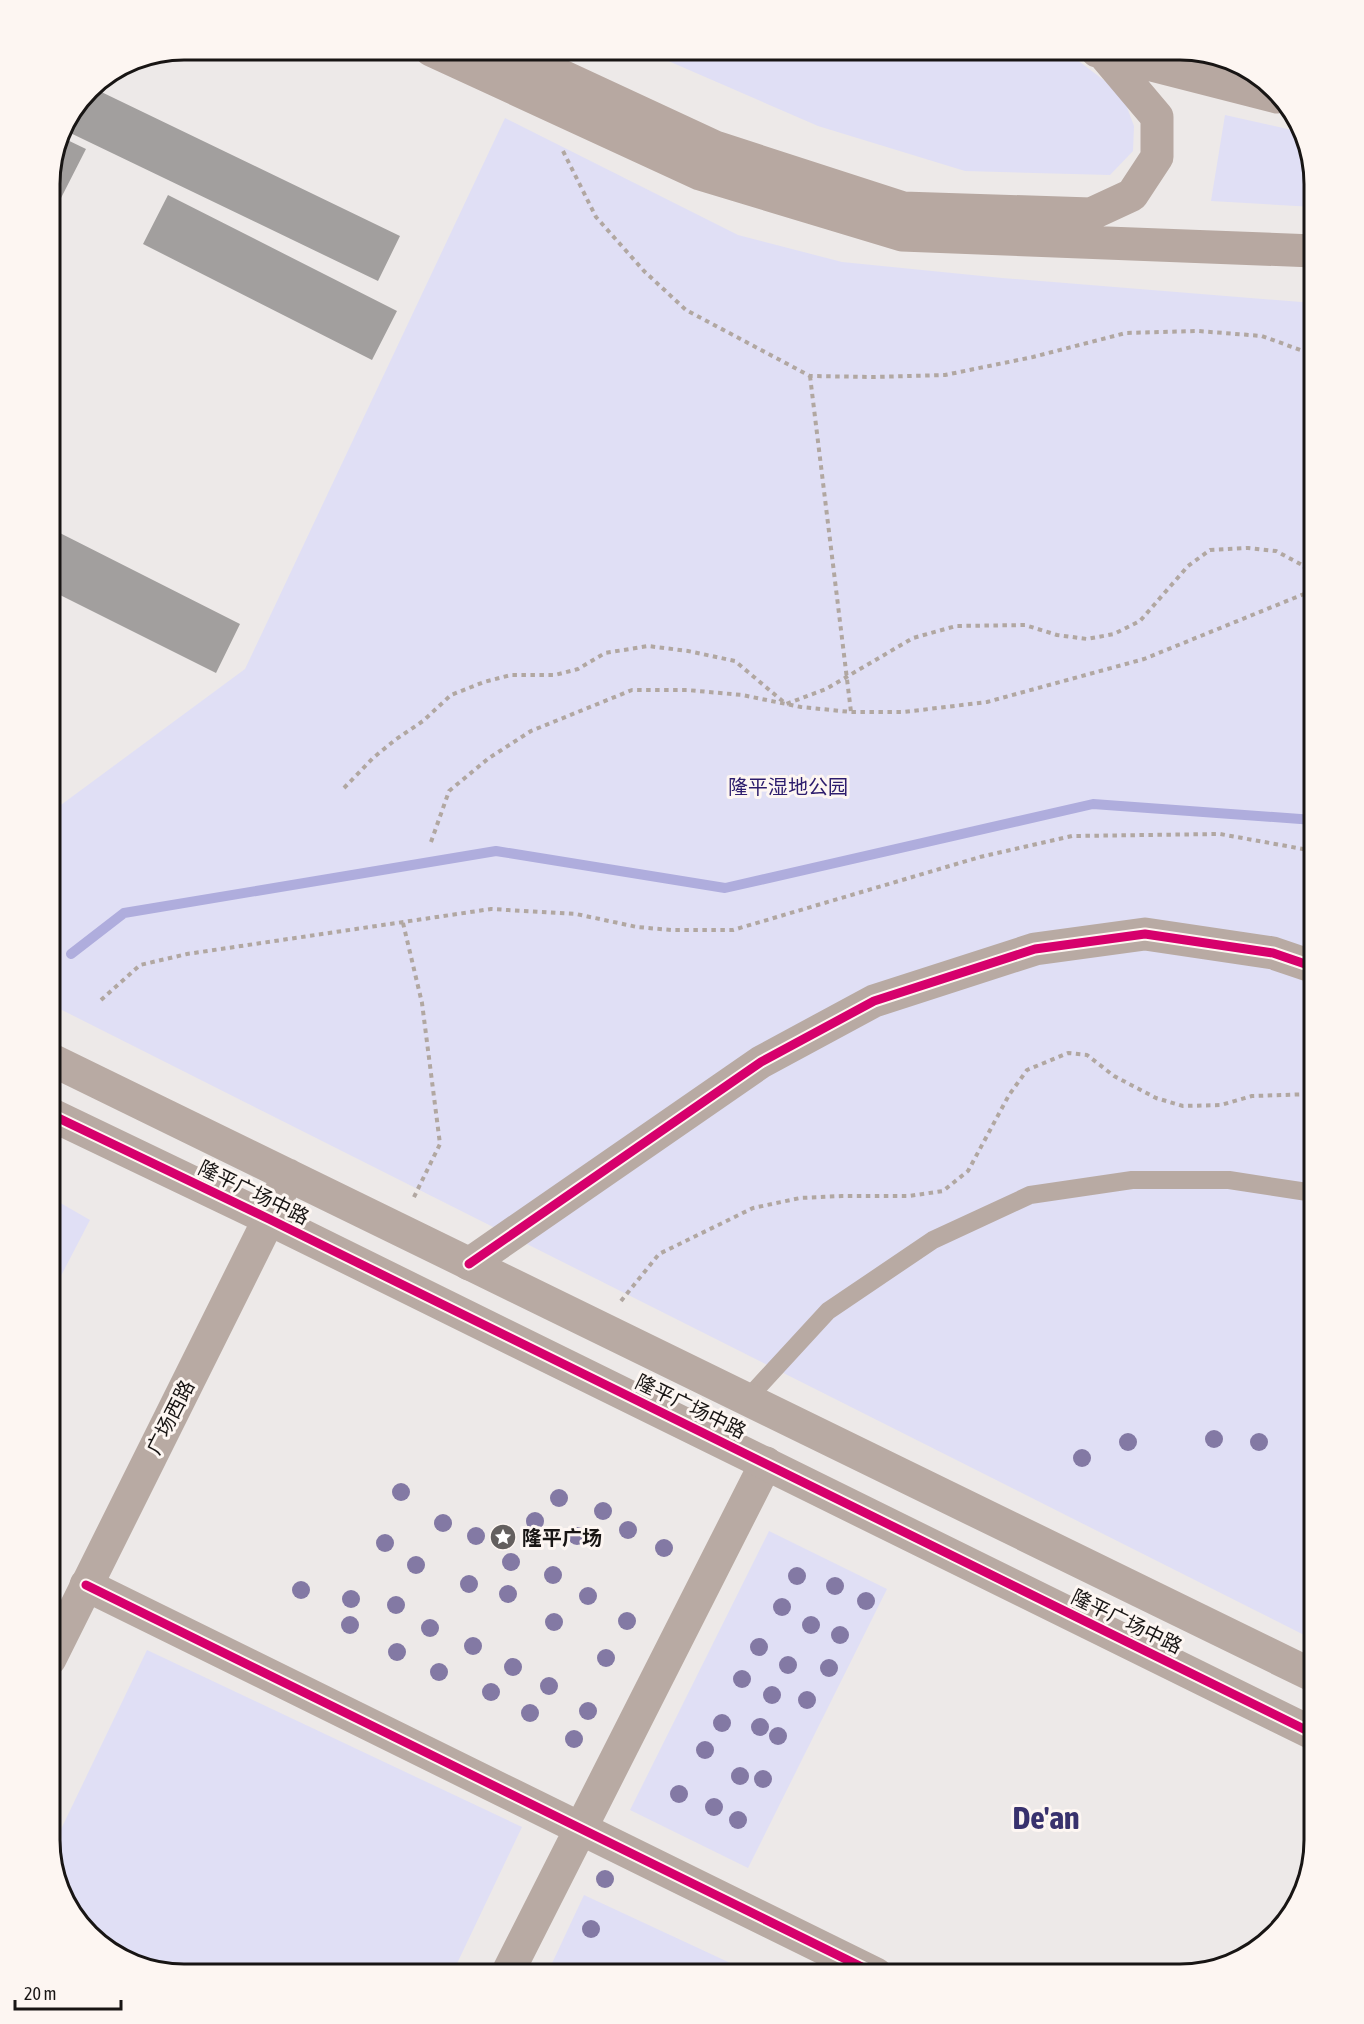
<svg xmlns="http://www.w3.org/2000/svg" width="1364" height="2024" viewBox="0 0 1364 2024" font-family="'Asap Condensed','Noto Sans SC',sans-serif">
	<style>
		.green { fill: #e0dff5 }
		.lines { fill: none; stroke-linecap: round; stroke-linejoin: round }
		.stream { stroke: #afaddd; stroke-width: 10 }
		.building { fill: #a29f9e }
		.path { stroke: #b1a7a1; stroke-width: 4; stroke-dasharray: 4.5 4.5; stroke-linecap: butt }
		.service { stroke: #b8aaa3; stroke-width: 18 }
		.minor { stroke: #b8aaa3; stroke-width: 33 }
		.tertiary { stroke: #b8aaa3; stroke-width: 33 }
		.secondary { stroke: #b7a8a1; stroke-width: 33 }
		.cycleway-casing { stroke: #fdf6f2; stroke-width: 13 }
		.cycleway { stroke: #d6006c; stroke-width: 9 }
		.tree { fill: #8379a4 }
		.labels { text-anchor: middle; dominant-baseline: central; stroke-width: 6; stroke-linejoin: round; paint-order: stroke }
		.park-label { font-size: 20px; fill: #2d1d6d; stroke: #fdf6f2 }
		.street-label { font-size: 20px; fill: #181514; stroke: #fdf6f2 }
		.poi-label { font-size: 20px; font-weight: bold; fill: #181514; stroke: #fdf6f2; text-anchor: start }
		.town-label { font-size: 32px; font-weight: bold; fill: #38316d; stroke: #fdf6f2 }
		.rim { fill: none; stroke: #181514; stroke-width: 3 }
	</style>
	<rect width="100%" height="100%" fill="#ede9e8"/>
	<!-- green -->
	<path class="green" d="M643,50H1051L1076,59L1122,94L1134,126L1133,151L1110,175L965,171L818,126Z
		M1225,115L1301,132L1314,184V207L1211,201Z
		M505,118L738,235L842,262L1002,278L1314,303V1640L50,1004V813L245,669Z
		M50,1197L90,1220L50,1297Z
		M769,1531L887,1589L748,1868L630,1810Z
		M147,1650L522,1827L452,1974H176L110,1952L67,1907L52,1848Z
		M584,1895L754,1974H547Z"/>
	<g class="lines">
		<!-- stream -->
		<path class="stream" d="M71,954L124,913L496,851L725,888L1093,804L1314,820"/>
	</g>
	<!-- building -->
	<path class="building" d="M91,87L400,236L378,281L62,129Z
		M59,136L86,149L61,198L50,192V176Z
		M168,195L397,311L372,360L143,244Z
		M50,528L240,624L216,673L50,590Z"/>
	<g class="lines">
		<!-- path -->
		<path class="path" d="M563,151L596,217L644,271L686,310L810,376L872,377L945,375L1033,357L1126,333L1198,331L1262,336L1314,355
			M810,376L851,712
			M344,788L373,758L395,740L423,721L451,695L484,682L511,675H555L578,669L605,653L648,646L688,651L735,661L786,704L826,689L913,638L956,626L1025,625L1057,635L1087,639L1114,634L1140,621L1188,566L1210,550L1248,548L1276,551L1304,566L1314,593
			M431,842L449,791L489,758L531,731L632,690H687L742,695L801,707L851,712H904L987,702L1144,659L1304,594H1314
			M403,923L422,1003L440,1144L413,1199
			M101,1000L140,965L187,954L491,909L576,914L637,927L671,930H733L980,857L1072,836L1220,834L1314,851
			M621,1301L659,1254L753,1208L800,1198L842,1196H909L943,1191L968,1171L1009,1095L1027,1070L1068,1053L1087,1055L1114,1076L1156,1098L1183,1106L1221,1105L1252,1096L1314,1094
			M176,1974L181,1964"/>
		<!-- service -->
		<path class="service" d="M747,1399L828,1311L933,1240L1030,1195L1132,1180H1229L1314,1193"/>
		<!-- minor -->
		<path class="minor" d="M469,1264L761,1062L874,1001L1035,949L1145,934L1273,953L1314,967
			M86,1585L876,1974
			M507,1974L766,1463"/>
		<!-- tertiary -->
		<path class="tertiary" d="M50,1059L1314,1676
			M50,1114L269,1219L1314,1734
			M50,1659L269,1219L288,1175"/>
		<!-- secondary -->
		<path class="secondary" d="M431,50L700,174L902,235L1314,251
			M506,50L715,147L903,208L1091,214L1132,195L1157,157V117L1103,53
			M1097,51L1277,97"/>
		<defs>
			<path id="cycleway" d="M50,1114L269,1219L1314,1734
				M469,1264L761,1062L874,1001L1035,949L1145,934L1273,953L1314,967
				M86,1585L876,1974"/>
		</defs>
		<!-- cycleway casing -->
		<use href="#cycleway" class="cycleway-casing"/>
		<!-- cycleway -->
		<use href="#cycleway" class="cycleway"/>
	</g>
	<!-- trees -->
	<g class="tree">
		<circle cx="1214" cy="1439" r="9"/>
		<circle cx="1128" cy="1442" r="9"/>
		<circle cx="1259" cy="1442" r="9"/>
		<circle cx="1082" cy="1458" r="9"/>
		<circle cx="401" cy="1492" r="9"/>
		<circle cx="559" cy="1498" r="9"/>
		<circle cx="603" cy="1511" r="9"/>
		<circle cx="535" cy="1521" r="9"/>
		<circle cx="443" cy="1523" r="9"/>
		<circle cx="628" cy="1530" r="9"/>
		<circle cx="476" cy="1536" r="9"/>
		<circle cx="577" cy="1536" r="9"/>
		<circle cx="385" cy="1543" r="9"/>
		<circle cx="664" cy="1548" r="9"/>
		<circle cx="511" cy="1562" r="9"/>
		<circle cx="416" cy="1565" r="9"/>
		<circle cx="553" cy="1575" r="9"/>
		<circle cx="797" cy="1576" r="9"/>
		<circle cx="469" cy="1584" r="9"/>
		<circle cx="835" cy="1586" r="9"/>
		<circle cx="301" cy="1590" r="9"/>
		<circle cx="508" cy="1594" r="9"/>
		<circle cx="588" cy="1596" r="9"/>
		<circle cx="351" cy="1599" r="9"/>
		<circle cx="866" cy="1601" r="9"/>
		<circle cx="396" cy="1605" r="9"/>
		<circle cx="782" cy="1607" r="9"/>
		<circle cx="627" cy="1621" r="9"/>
		<circle cx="554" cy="1622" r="9"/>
		<circle cx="350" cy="1625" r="9"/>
		<circle cx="811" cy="1625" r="9"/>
		<circle cx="430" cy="1628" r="9"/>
		<circle cx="840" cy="1635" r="9"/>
		<circle cx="473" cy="1646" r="9"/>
		<circle cx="759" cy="1647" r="9"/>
		<circle cx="397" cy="1652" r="9"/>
		<circle cx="606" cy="1658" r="9"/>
		<circle cx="788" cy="1665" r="9"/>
		<circle cx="513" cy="1667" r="9"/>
		<circle cx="829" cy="1668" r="9"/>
		<circle cx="439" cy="1672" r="9"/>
		<circle cx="742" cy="1679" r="9"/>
		<circle cx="549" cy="1686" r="9"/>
		<circle cx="491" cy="1692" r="9"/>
		<circle cx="772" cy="1695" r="9"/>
		<circle cx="807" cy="1700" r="9"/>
		<circle cx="588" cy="1711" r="9"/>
		<circle cx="530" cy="1713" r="9"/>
		<circle cx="722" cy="1723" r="9"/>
		<circle cx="760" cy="1727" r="9"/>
		<circle cx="778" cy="1736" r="9"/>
		<circle cx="574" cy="1739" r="9"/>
		<circle cx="705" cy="1750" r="9"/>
		<circle cx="740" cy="1776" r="9"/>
		<circle cx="763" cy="1779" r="9"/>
		<circle cx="679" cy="1794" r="9"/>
		<circle cx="714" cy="1807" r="9"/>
		<circle cx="738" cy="1820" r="9"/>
		<circle cx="605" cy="1879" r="9"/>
		<circle cx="591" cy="1929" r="9"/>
	</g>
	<!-- icons -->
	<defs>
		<symbol id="sight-disc" viewBox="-11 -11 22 22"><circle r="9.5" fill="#635f5e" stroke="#fdf6f2"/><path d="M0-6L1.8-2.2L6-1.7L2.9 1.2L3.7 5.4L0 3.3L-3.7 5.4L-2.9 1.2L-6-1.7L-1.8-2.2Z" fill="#fff"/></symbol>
	</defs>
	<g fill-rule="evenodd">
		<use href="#sight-disc" x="488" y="1522" width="30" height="30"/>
	</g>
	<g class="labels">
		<!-- park labels -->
		<g class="park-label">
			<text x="788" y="786">隆平湿地公园</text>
		</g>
		<!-- street labels -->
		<g class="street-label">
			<text transform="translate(254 1192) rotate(26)">隆平广场中路</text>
			<text transform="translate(691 1406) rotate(26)">隆平广场中路</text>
			<text transform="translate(170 1417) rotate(-63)">广场西路</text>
			<text transform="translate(1127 1621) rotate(26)">隆平广场中路</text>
		</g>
		<!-- poi labels -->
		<g class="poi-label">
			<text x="522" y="1537">隆平广场</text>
		</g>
		<!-- town labels -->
		<g class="town-label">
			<text x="1046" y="1817">De'an</text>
		</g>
	</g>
	<!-- crop -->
	<path d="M0 0H1364V2024H0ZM184 60H1180A124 124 0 0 1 1304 184V1840A124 124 0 0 1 1180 1964H184A124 124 0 0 1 60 1840V184A124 124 0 0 1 184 60Z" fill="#fdf6f2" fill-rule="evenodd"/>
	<path class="rim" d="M184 60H1180A124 124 0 0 1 1304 184V1840A124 124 0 0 1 1180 1964H184A124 124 0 0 1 60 1840V184A124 124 0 0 1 184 60Z"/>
	<!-- scale -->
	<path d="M15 2000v9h106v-9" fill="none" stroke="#181514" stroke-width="3"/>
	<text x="24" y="2000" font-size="18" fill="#181514" stroke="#fdf6f2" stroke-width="4.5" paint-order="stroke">20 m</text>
</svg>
